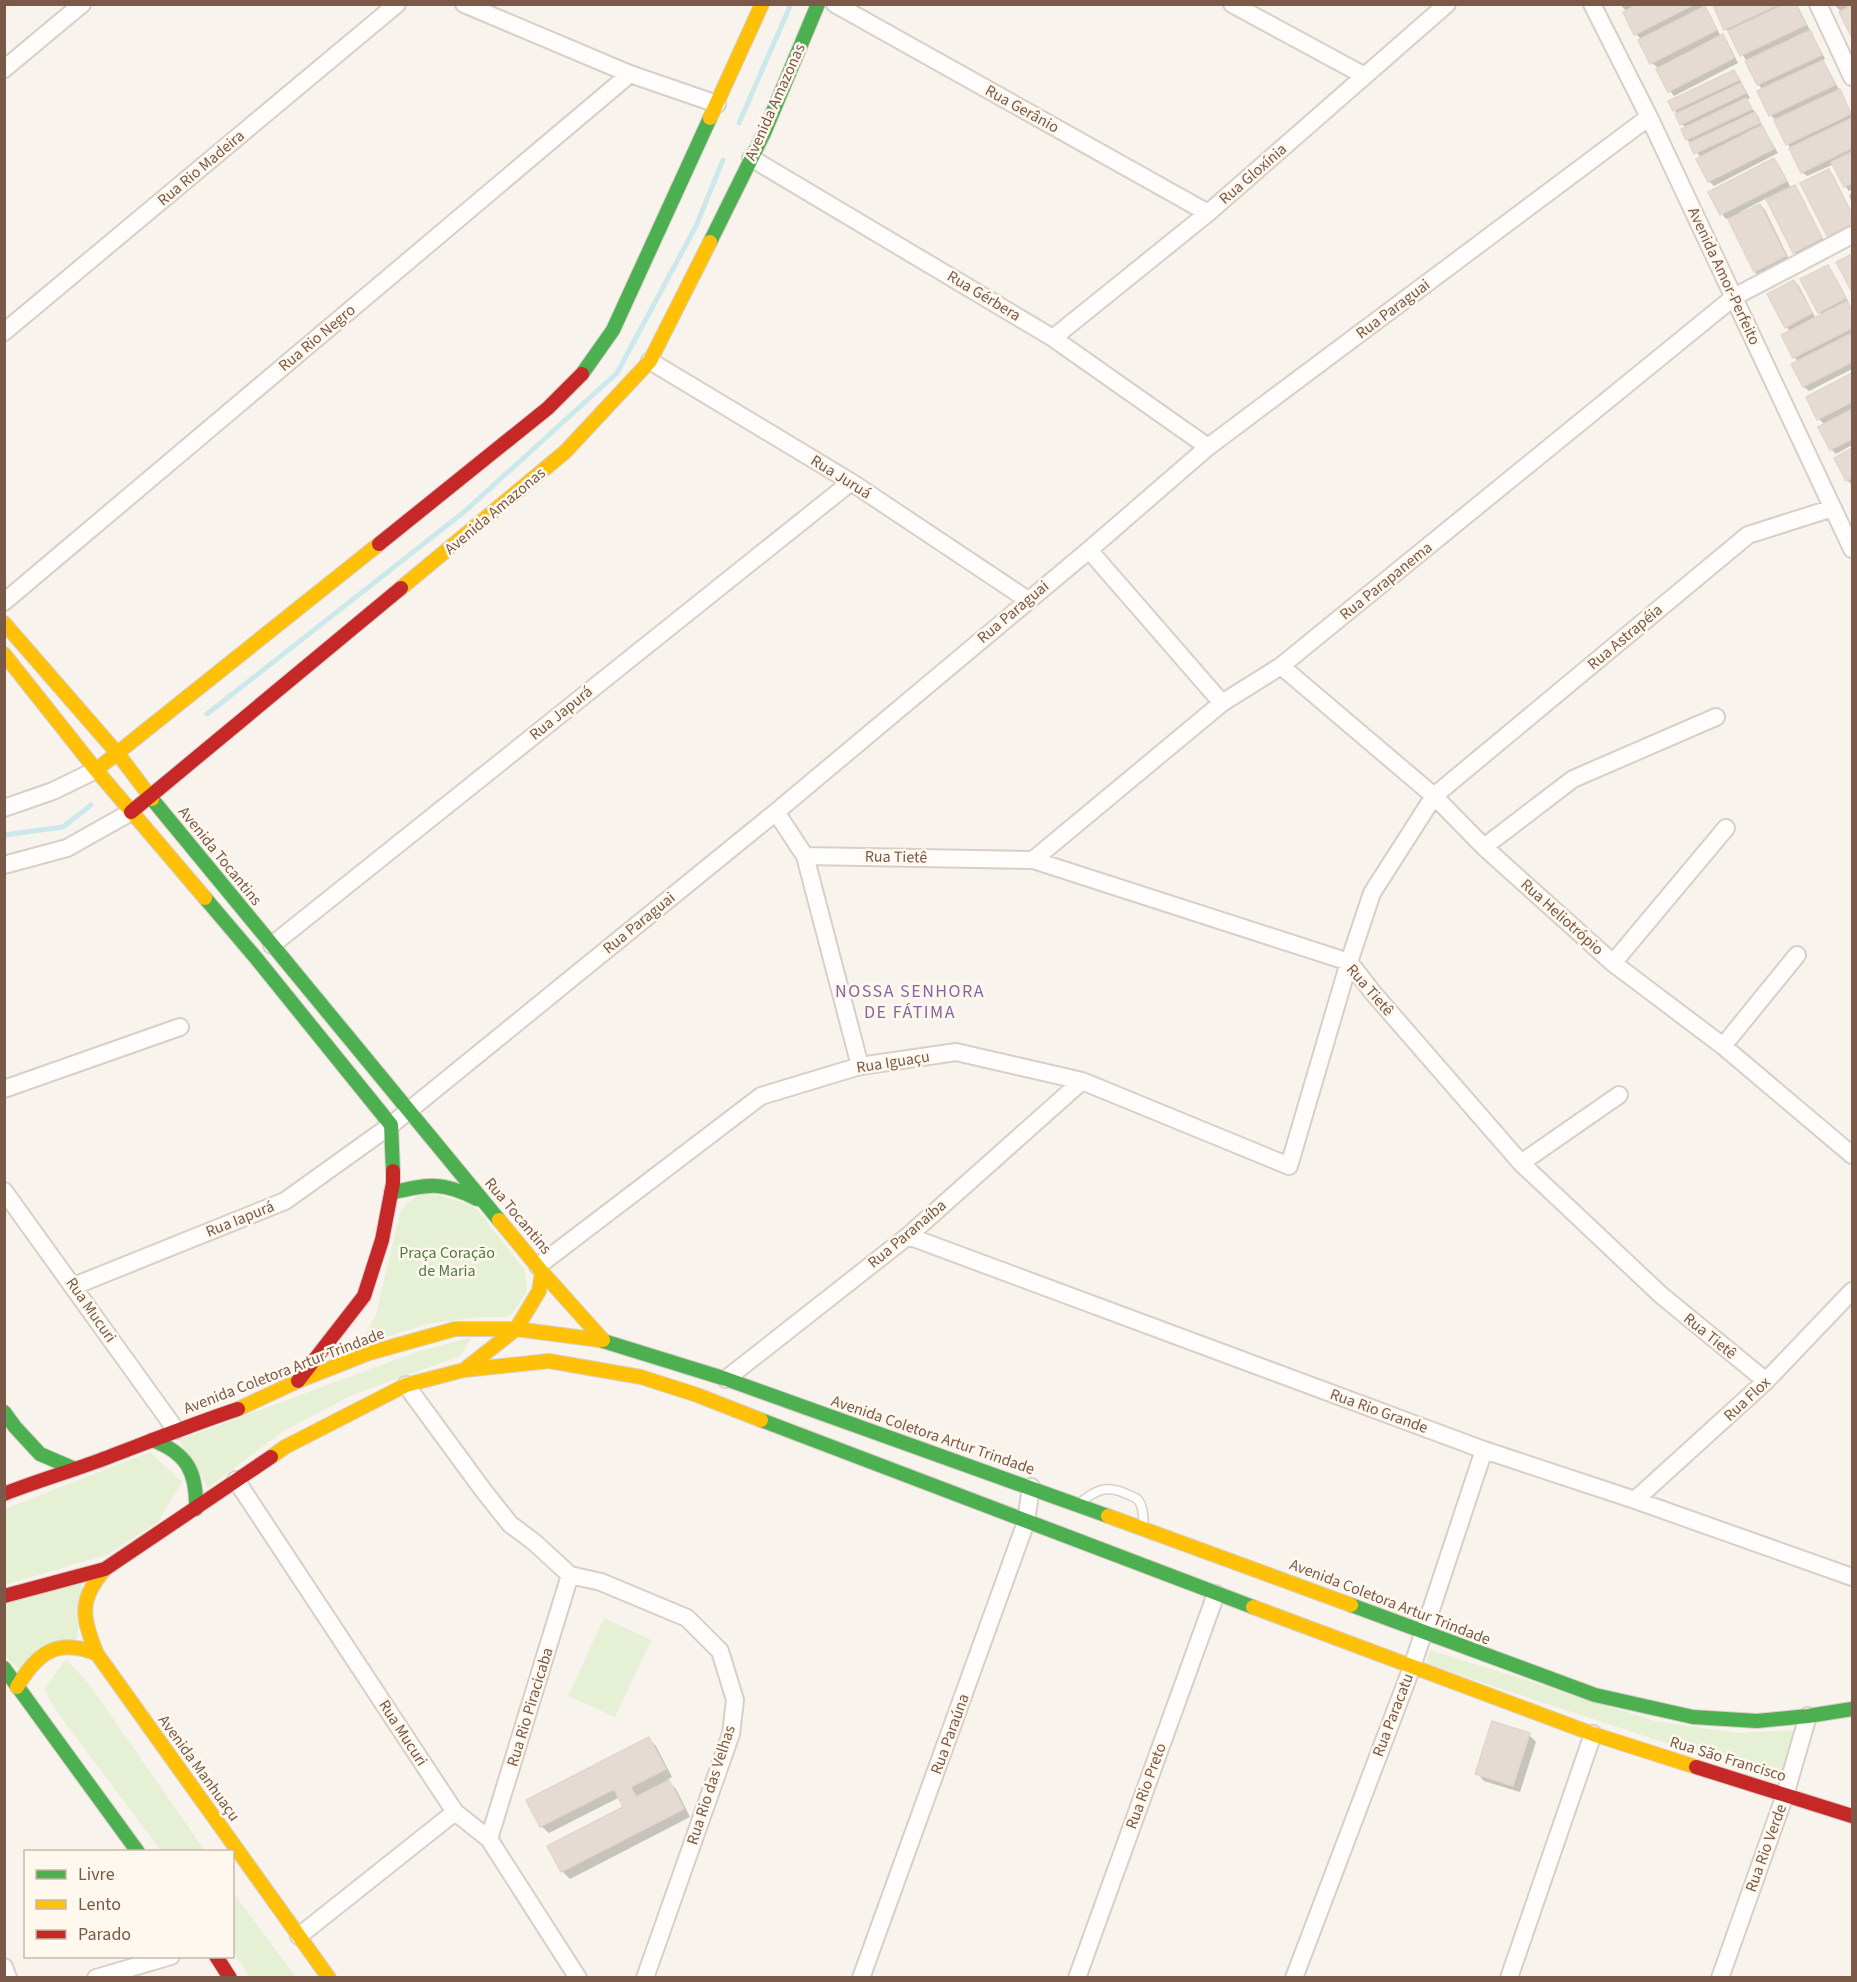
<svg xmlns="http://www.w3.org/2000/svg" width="1857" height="1982" viewBox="0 0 1857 1982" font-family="'Source Sans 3',sans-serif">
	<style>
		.green { fill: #e5f0d5 }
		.shadow { fill: #0003 }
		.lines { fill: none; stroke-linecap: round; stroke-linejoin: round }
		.stream { stroke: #cbe8eb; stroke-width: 5 }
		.building { fill: #e5dbd3; stroke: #e2d6cd; stroke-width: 1.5 }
		.lane-casing { stroke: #d7cfc8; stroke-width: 11 }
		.street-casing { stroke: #d7cfc8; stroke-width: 20 }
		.fast-casing { stroke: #d8cfc8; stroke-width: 16 }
		.slow-casing { stroke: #d8cfc8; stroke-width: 16 }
		.jam-casing { stroke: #d8cfc8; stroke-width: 16 }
		.lane { stroke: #fefdfc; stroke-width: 8 }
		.street { stroke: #fefdfc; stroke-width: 16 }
		.fast { stroke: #4caf50; stroke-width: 14 }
		.slow { stroke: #ffc107; stroke-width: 14 }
		.jam { stroke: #c62828; stroke-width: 14 }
		.labels { text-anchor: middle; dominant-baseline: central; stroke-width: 5; stroke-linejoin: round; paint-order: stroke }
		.street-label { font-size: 16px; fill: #7b5948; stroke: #fff8ee }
		.park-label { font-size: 16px; fill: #507b3c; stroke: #fff8ee }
		.neighbourhood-label { font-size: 18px; letter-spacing: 1.5px; fill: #89639e; stroke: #fff8ee }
	</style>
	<rect width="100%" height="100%" fill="#f8f3ec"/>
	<!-- green -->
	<path class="green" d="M428,1192L471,1205L480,1213L524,1269L527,1285L526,1293L513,1313L506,1317H479L426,1324L361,1345L376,1314L400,1213C407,1201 415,1197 428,1192Z
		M472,1337L460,1356L352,1395L282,1432L208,1488L179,1440L414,1353Z
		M150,1452L182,1482L158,1522L109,1554L5,1585V1509Z
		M83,1580L77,1638L19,1669L5,1656L4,1604Z
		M604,1618L651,1640L615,1717L568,1696Z
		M1430,1650L1655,1721L1737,1733L1798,1730L1782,1781L1426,1664Z
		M66,1659L89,1684L205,1851H161L56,1710L44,1689Z
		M232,1891L296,1977H250L233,1952Z"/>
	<!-- shadow -->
	<path class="shadow" d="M1620,4H1703V7L1709,13L1721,37L1727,41L1738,63L1674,96L1670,91L1657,67L1652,63L1642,40L1636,34L1625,13L1627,12Z
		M1714,4H1795L1798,7L1825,59L1822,61L1827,67L1852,114V189L1849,191L1845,186L1834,164L1807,176L1802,172L1776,120L1770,115L1763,90L1758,84L1746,60L1726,29Z
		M1834,4H1852V35L1842,13Z
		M1733,71L1738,76L1750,98L1746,100L1759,118L1763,128L1778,153L1714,186L1709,181L1698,160L1701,158L1687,139L1686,128L1682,124L1670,101Z
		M1774,160L1779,165L1791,188L1794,187L1799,191L1825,243L1799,257L1794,252L1767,198L1740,212L1741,215L1760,205L1765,210L1790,261L1759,276L1755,272L1728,218L1726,219L1722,214L1710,193Z
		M1829,170L1833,175L1852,213V230L1833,240L1828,235L1802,184Z
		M1852,193V203L1849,195Z
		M1827,266L1832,271L1849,303H1848L1852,309V369L1809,391L1804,387L1793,365L1799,362L1794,357L1791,332L1786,327L1794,281L1799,286L1816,319L1823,315L1819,312Z
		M1852,375V445L1836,454L1831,449L1825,425L1819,419L1808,398Z
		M1852,450V485L1847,480L1836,459Z
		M1529,1735L1536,1742L1520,1792L1484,1781L1477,1773Z
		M649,1739L656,1746L672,1777L667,1780L676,1789L690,1817L570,1879L563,1872L549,1846L625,1807L620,1797L549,1833L541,1826Z"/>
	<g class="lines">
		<!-- stream -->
		<path class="stream" d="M739,123L791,4
			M207,714L464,512L617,373L696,226L723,160
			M4,835L63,827L91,805"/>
	</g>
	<!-- building -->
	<path class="building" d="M1638,4H1695L1634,35L1623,12Z
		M1715,4H1779L1724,30L1713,5Z
		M1785,4H1795L1806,25L1740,56L1728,31Z
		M1852,5V36H1851L1839,12Z
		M1705,6L1717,30L1650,64L1638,40Z
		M1810,30L1822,55L1757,85L1745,61Z
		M1723,34L1734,58L1668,92L1656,69Z
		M1823,60L1835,85L1769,116L1757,91Z
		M1734,70L1739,80L1673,111L1668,101Z
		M1741,83L1746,93L1680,125L1675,114Z
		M1840,89L1851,114L1786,145L1774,120Z
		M1746,98L1752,109L1686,140L1681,129Z
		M1755,112L1760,123L1694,154L1689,143Z
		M1852,118V148L1801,173L1789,148Z
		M1762,125L1774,149L1708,182L1696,159Z
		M1852,152V183L1844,187L1831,162Z
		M1774,158L1787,181L1720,215L1708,192Z
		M1829,169L1852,215V224L1827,236L1800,183Z
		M1795,185L1822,238L1793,253L1766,199Z
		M1760,204L1786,256L1754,272L1728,219Z
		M1852,254V292L1836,262Z
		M1828,265L1846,298L1818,313L1800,279Z
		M1794,280L1812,313L1785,328L1767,294Z
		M1847,301L1852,311V328L1793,358L1781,335Z
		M1852,333V362L1803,387L1791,364Z
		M1852,373V402L1817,420L1806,397Z
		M1852,409V439L1830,450L1818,427Z
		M1852,448V478L1846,481L1834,458Z
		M1492,1721L1530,1733L1513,1786L1475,1774Z
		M649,1737L666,1769L631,1787L636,1797L669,1780L684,1809L561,1872L547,1846L623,1807L614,1789L540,1827L526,1800Z"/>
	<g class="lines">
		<defs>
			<path id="lane" d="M1081,1502C1098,1488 1109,1485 1129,1495C1134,1497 1138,1498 1140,1503C1144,1510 1143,1520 1144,1527"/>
			<path id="street" d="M464,4L630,74L717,104
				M835,4L1208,213
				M1232,4L1365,76
				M1592,4L1649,117L1852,549
				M1818,4L1852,77
				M4,69L82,4
				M751,158L1053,338L1208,447
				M4,332L397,4
				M1053,338L1208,213L1447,4
				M650,361L851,482L1028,600
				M1089,550L1222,703
				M4,602L630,74
				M1281,666L1434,796L1484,847L1613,963L1723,1046L1852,1155
				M4,808L53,791L96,770
				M776,812L805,856L860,1066
				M1484,847L1573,779L1716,717
				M805,856L1033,860L1349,962L1374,994L1521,1163L1661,1295L1766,1381
				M1033,860L1222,703L1281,666L1734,297L1852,235
				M4,865L67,848L131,812
				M272,945L851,482
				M1613,963L1726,828
				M1723,1046L1797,955
				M4,1089L180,1027
				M1521,1163L1619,1095
				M4,1191L176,1430
				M908,1236L1484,1450L1635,1500L1852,1577
				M538,1266L761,1096L860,1066L956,1052L1082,1081L1289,1166L1349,962L1372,893L1434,796L1748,535L1833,508
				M74,1286L285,1201L391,1125L776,812L1089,550L1208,447L1649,117
				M726,1379L908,1236L1082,1081
				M406,1385L483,1490L510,1524L534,1542L570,1575L601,1582L687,1618L720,1651L735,1700L731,1734L645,1978
				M236,1480L455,1812L489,1839L578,1978
				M1635,1500L1766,1381L1852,1291
				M489,1839L570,1575
				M299,1936L455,1812
				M4,1967L8,1978
				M96,1978L171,1956
				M861,1978L1026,1522L1031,1487
				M1077,1978L1216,1594
				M1294,1978L1412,1667L1484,1450
				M1509,1978L1593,1734
				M1720,1978L1785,1795L1808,1716"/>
			<path id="fast" d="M710,242L764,133L818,4
				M582,374L613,330L710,118
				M152,799L499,1220
				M205,898L256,958L391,1125L393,1171
				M391,1193C428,1184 442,1181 477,1199
				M600,1340L726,1379L1108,1516
				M4,1412L15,1427L40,1454L75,1469
				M761,1420L1253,1607
				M152,1440C187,1453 197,1472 196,1509
				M1351,1605L1595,1695L1693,1717L1757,1721L1808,1716L1852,1709
				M4,1668L138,1852"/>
			<path id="slow" d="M710,118L762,4
				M401,588L565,452L650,361L710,242
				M4,623L118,754L152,799
				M4,654L96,770L205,898
				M96,770L379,544
				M499,1220L542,1272L603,1340
				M464,1370L516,1329L539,1291L542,1272
				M238,1409L298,1381L369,1353L455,1329H516L600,1340
				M271,1457L285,1447L406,1385L464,1370L549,1361L641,1377L697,1395L761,1420
				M1108,1516L1351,1605
				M105,1569C78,1600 82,1618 97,1654L329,1978
				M1253,1607L1593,1734L1696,1767
				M17,1687C37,1653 58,1637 97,1654"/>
			<path id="jam" d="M379,544L548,408L582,374
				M131,812L401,588
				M298,1381L364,1296L382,1240L393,1183V1171
				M4,1494C34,1482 65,1473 95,1462C143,1444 190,1425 238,1409
				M4,1596L105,1569L271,1457
				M1696,1767L1852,1816
				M216,1956L230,1978"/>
		</defs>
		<!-- lane casing -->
		<use href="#lane" class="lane-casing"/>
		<!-- street casing -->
		<use href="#street" class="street-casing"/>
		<!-- fast casing -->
		<use href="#fast" class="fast-casing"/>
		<!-- slow casing -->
		<use href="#slow" class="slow-casing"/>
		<!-- jam casing -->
		<use href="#jam" class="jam-casing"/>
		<!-- lane -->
		<use href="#lane" class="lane"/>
		<!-- street -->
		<use href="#street" class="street"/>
		<!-- fast -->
		<use href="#fast" class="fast"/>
		<!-- slow -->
		<use href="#slow" class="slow"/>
		<!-- jam -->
		<use href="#jam" class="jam"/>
	</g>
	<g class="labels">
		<!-- street labels -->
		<g class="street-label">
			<text transform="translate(775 102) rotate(-66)">Avenida Amazonas</text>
			<text transform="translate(1022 109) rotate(29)">Rua Gerânio</text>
			<text transform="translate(201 168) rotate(-40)">Rua Rio Madeira</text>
			<text transform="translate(1253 174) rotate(-41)">Rua Gloxínia</text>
			<text transform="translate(1724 276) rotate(65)">Avenida Amor-Perfeito</text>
			<text transform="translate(984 296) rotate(31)">Rua Gérbera</text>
			<text transform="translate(1393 309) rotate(-37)">Rua Paraguai</text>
			<text transform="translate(317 338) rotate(-40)">Rua Rio Negro</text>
			<text transform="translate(841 477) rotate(32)">Rua Juruá</text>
			<text transform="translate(495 511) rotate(-40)">Avenida Amazonas</text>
			<text transform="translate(1386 581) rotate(-39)">Rua Parapanema</text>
			<text transform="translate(1013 612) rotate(-40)">Rua Paraguai</text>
			<text transform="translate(1625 637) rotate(-40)">Rua Astrapéia</text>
			<text transform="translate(561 713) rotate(-39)">Rua Japurá</text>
			<text transform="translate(220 856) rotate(51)">Avenida Tocantins</text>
			<text transform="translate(896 857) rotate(1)">Rua Tietê</text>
			<text transform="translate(1562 917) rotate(42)">Rua Heliotrópio</text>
			<text transform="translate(639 923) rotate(-39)">Rua Paraguai</text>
			<text transform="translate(1370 990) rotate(49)">Rua Tietê</text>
			<text transform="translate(893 1062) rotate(-9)">Rua Iguaçu</text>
			<text transform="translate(518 1216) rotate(50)">Rua Tocantins</text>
			<text transform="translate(240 1219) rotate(-22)">Rua Iapurá</text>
			<text transform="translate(907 1234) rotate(-40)">Rua Paranaíba</text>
			<text transform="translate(91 1310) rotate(55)">Rua Mucuri</text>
			<text transform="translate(1710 1336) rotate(39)">Rua Tietê</text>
			<text transform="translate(284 1371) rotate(-21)">Avenida Coletora Artur Trindade</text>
			<text transform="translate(1747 1399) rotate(-43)">Rua Flox</text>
			<text transform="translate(1379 1411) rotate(20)">Rua Rio Grande</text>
			<text transform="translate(933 1435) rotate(19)">Avenida Coletora Artur Trindade</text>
			<text transform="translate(1390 1602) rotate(21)">Avenida Coletora Artur Trindade</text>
			<text transform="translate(530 1707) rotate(-73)">Rua Rio Piracicaba</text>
			<text transform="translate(1393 1715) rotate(-69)">Rua Paracatu</text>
			<text transform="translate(403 1733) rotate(57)">Rua Mucuri</text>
			<text transform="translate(950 1734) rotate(-70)">Rua Paraúna</text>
			<text transform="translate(1728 1759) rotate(17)">Rua São Francisco</text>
			<text transform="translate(199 1768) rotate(54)">Avenida Manhuaçu</text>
			<text transform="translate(711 1785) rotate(-72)">Rua Rio das Velhas</text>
			<text transform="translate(1146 1786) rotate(-70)">Rua Rio Preto</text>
			<text transform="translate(1766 1848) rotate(-70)">Rua Rio Verde</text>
		</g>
		<!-- park labels -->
		<g class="park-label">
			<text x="447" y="1253">Praça Coração<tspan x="447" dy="18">de Maria</tspan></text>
		</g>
		<!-- neighbourhood labels -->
		<g class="neighbourhood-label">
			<text x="910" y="991">NOSSA SENHORA<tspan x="910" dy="21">DE FÁTIMA</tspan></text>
		</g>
	</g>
	<!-- border -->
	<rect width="1857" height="1982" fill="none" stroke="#7b5948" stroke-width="12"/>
	<!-- legend -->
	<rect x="24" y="1850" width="210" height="108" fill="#fff8ee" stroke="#cab8ac" stroke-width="1.5"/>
	<rect x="36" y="1870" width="30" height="9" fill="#4caf50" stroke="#cab8ac" stroke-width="1.5"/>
	<text x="78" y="1880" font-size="18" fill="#7b5948">Livre</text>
	<rect x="36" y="1900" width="30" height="9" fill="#ffc107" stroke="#cab8ac" stroke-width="1.5"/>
	<text x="78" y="1910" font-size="18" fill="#7b5948">Lento</text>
	<rect x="36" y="1930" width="30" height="9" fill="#c62828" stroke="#cab8ac" stroke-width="1.5"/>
	<text x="78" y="1940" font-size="18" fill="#7b5948">Parado</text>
</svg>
